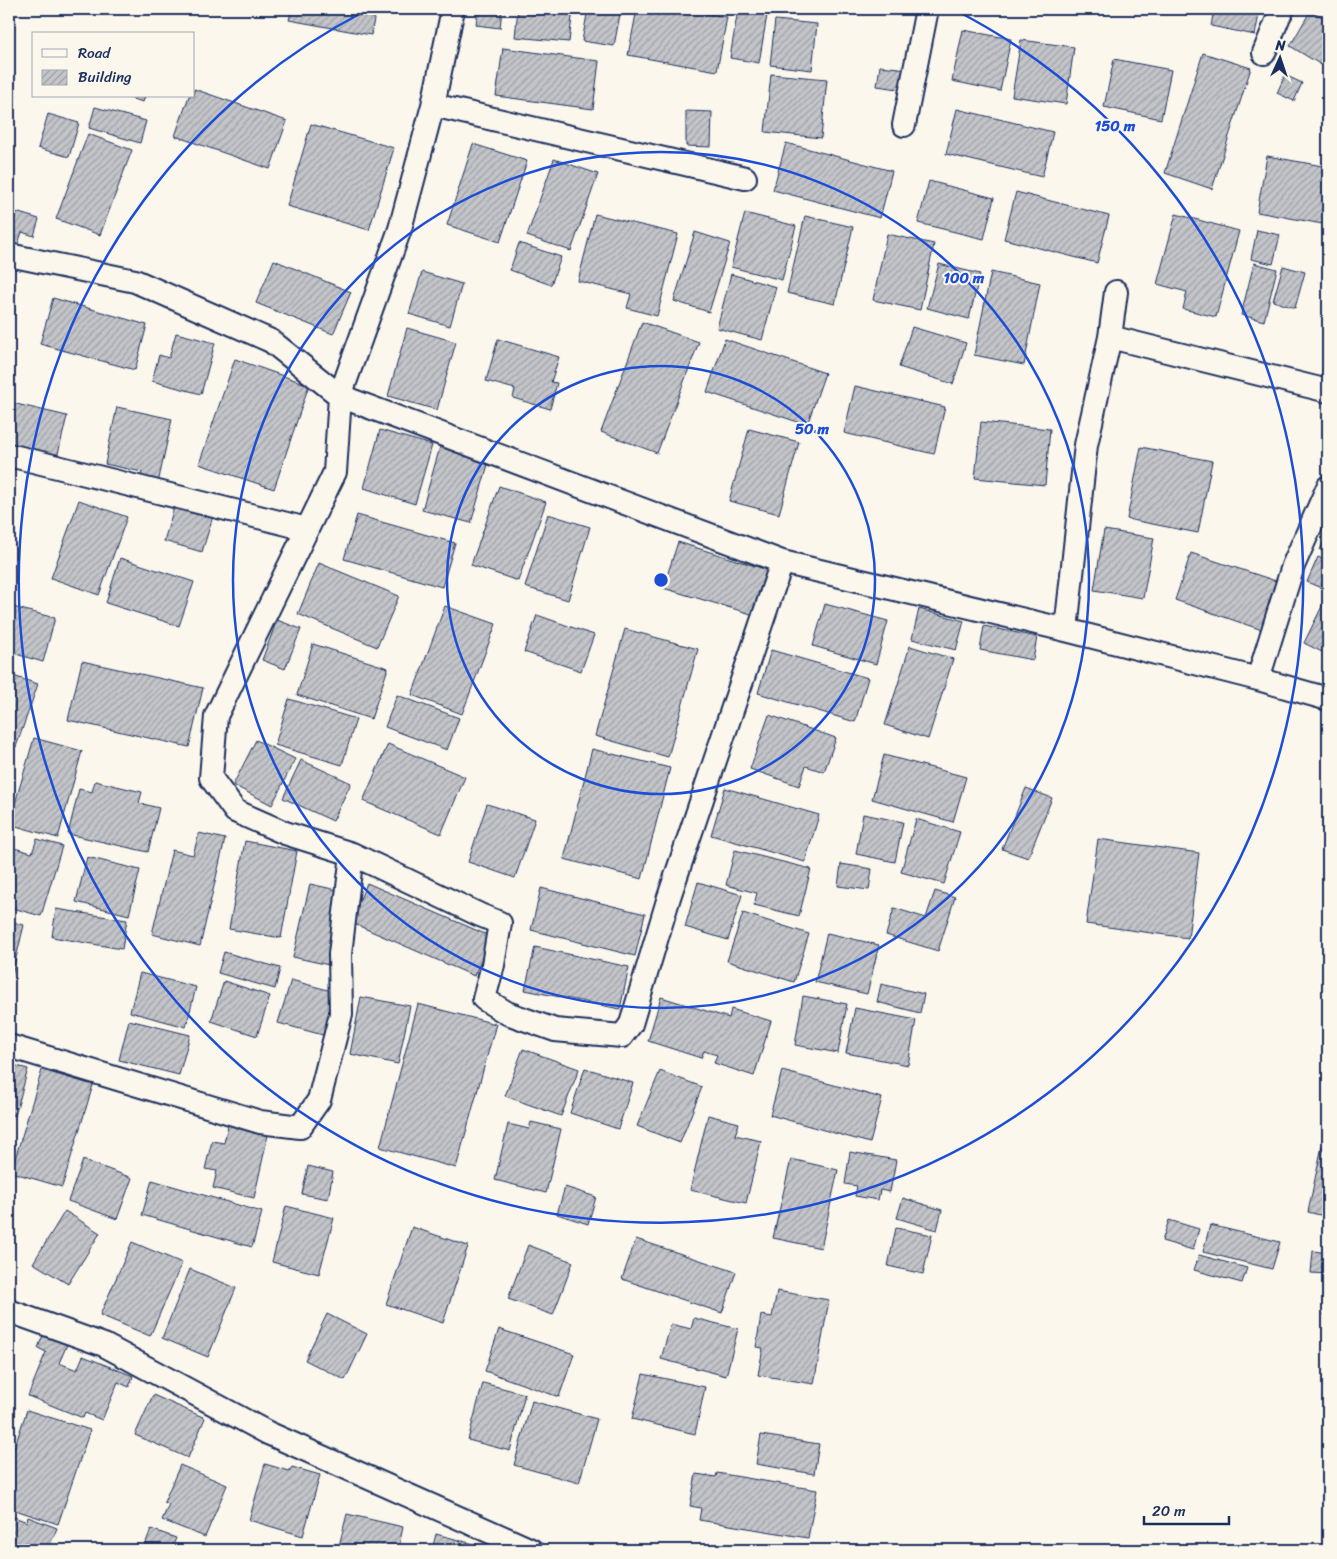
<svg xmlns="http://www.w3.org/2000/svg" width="1337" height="1559" viewBox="0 0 1337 1559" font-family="Sriracha,sans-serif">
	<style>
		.building { fill: url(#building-hatch); stroke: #1b2f5e }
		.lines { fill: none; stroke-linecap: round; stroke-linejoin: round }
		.street-casing { stroke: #1b2f5e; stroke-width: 26 }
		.street { stroke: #fbf7ec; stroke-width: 22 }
		.ring { fill: none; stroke: #1d4ed8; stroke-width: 2.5 }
		.centre { fill: #1d4ed8; stroke: #fbf7ec; stroke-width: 2.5 }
		.ring-label { font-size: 15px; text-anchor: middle; font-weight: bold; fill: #1d4ed8; stroke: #fbf7ec; stroke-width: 4; stroke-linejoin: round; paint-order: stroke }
	</style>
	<defs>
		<pattern id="building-hatch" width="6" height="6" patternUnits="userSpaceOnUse" patternTransform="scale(1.25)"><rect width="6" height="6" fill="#c3c5c9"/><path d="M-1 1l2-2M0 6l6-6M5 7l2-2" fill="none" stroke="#9ea0a6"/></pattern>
	</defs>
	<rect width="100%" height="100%" fill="#fbf7ec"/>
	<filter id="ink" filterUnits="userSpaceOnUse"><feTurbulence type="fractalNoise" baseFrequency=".02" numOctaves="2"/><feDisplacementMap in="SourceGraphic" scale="10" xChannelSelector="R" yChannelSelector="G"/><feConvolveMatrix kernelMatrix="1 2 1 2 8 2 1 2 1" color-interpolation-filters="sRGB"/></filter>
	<g filter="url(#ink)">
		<!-- building -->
		<path class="building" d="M292,9H376L371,35L289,20Z
			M478,9H502L500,28L476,25Z
			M518,9H573L569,42L515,37Z
			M588,9H621L614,46L582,41Z
			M637,9H680L727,17L717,71L628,55Z
			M738,9H768L759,63L730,58Z
			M1022,9H1079V14Z
			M1214,9H1260L1255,35L1211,26Z
			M1311,10L1328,21V69L1290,46Z
			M775,20L817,24L812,70L770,65Z
			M963,30L1011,39L1000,91L952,81Z
			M1021,40L1074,47L1066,104L1012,96Z
			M503,48L599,61L593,109L496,96Z
			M1203,53L1251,68L1212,189L1165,173Z
			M1114,59L1171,70L1161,119L1104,107Z
			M880,66L908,69L905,90L877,86Z
			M771,74L827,79L821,138L765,132Z
			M1285,75L1302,83L1294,101L1277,93Z
			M194,89L287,121L270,169L175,136L189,96H194Z
			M9,93L17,95L9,126Z
			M122,96H145L143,102Z
			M95,107L146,121L140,143L89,128Z
			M957,109L1053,132L1042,177L946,154Z
			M686,111L712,112L711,147L686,146Z
			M48,114L79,123L69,157L38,148Z
			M311,124L394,148L369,230L287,206Z
			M88,134L132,150L100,235L56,219Z
			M786,143L892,171L880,218L773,190Z
			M473,144L527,161L500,242L447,225Z
			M1267,156L1328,167V225L1257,212Z
			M554,159L598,174L571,251L527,236Z
			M929,181L994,198L984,239L918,223Z
			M1016,192L1109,216L1097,263L1004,239Z
			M9,210L39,219L34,236L22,232L17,247L9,245Z
			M745,213L796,226L782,280L731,267Z
			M595,214L678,234L657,316L627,308L631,294L578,281Z
			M1176,214L1239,231L1216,317L1183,309L1187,292L1157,284Z
			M805,216L853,227L835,304L787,293Z
			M1257,230L1280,235L1273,264L1251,259Z
			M695,232L730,243L709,312L674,301Z
			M887,234L934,244L920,310L873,300Z
			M519,243L561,257L551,285L510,270Z
			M274,260L351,292L333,334L256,303Z
			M1254,263L1277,269L1264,321L1241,315Z
			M939,264L980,274L969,319L927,308Z
			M1283,266L1305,272L1295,308L1273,301Z
			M422,272L462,284L450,326L409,314Z
			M991,272L1040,283L1024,365L974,355Z
			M731,274L776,287L762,340L717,328Z
			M53,298L147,325L135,370L40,344Z
			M9,308L15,309L9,333Z
			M642,322L699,342L657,453L601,432Z
			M912,327L966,343L953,384L899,367Z
			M407,328L456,342L437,410L388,396Z
			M176,333L215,343L201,394L152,381L159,355L169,358Z
			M498,339L559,357L551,382L557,383L550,409L513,398L515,389L486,381Z
			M725,339L825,373L807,425L707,392Z
			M235,359L309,385L274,489L199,464Z
			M855,386L945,407L934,454L844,433Z
			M12,403L67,416L57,458L9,447V416Z
			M117,407L172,419L158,483L140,479L142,472L105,464Z
			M981,422L1050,429L1045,485L975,478Z
			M749,429L799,442L779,514L729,501Z
			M380,430L432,445L415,504L364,488Z
			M440,447L489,461L471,523L422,510Z
			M1141,447L1212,461L1198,533L1127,519Z
			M499,486L546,502L518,581L471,565Z
			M79,500L127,517L99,595L51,578Z
			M176,501L214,513L202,552L164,541Z
			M548,514L590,527L568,600L525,587Z
			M357,515L455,543L442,587L344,559Z
			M1326,516L1328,517V553L1320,550L1328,532L1320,529Z
			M1104,530L1154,538L1143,598L1094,590Z
			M678,542L771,571L758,616L663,588Z
			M1191,553L1279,582L1262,630L1175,600Z
			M1318,557L1328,562V572L1321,588L1307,582Z
			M120,558L194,582L179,626L106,603Z
			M319,563L399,596L377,647L298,614Z
			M1328,594V655L1304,643Z
			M825,604L888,621L876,664L813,646Z
			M9,606L55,618L43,662L9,652Z
			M445,606L496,624L462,714L412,695Z
			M919,609L964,621L956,650L912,639Z
			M537,615L594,635L581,671L524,652Z
			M277,620L301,629L285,669L262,660Z
			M984,626L1037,637L1033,660L980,650Z
			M625,629L698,649L668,757L595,736Z
			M313,644L388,668L371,719L297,695Z
			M910,646L953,659L928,739L885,725Z
			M771,650L868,678L855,722L758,693Z
			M82,661L203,688L189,747L68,720Z
			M13,676L38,684L16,747L9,744V688Z
			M397,695L459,718L447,750L385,727Z
			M289,699L356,719L342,765L275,745Z
			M769,715L836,738L824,772L806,766L799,786L750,769Z
			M34,738L82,751L58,838L9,824Z
			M256,740L295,759L272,805L233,785Z
			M388,744L465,777L441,834L363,801Z
			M592,749L670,768L642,879L564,859Z
			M884,755L966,777L953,822L872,799Z
			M301,760L351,783L333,821L283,798Z
			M95,781L142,792L139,803L159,808L148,852L68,834L79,789L92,792Z
			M725,788L819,815L805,862L711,835Z
			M1026,788L1052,798L1028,858L1002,849Z
			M487,804L535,819L515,878L468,862Z
			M863,814L903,822L895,862L856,854Z
			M916,819L960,832L944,884L901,872Z
			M199,833L225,839L200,946L152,934L172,850L193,855Z
			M37,839L62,846L41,916L9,907V867L14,848L32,853Z
			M1098,839L1199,853L1188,938L1086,924Z
			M245,841L297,851L281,938L229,929Z
			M735,850L811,869L799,916L754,905L757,893L726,885Z
			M87,857L140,870L129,915L76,902Z
			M841,864L872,869L869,890L838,886Z
			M698,882L742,895L728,940L685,927Z
			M367,883L492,937L474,976L350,922Z
			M310,884L346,892L329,965L293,957Z
			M541,888L645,914L635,956L531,930Z
			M935,891L955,897L938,951L886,935L894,908L926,918Z
			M56,909L127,920L122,949L52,937Z
			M743,913L809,934L794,982L727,961Z
			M9,921L24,925L9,987Z
			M827,933L879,945L867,994L815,982Z
			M535,947L629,967L620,1009L525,990Z
			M224,952L280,968L275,989L218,973Z
			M140,973L196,987L186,1027L130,1012Z
			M291,980L335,992L323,1035L278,1023Z
			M224,981L270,996L257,1036L211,1021Z
			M881,984L924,994L920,1013L877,1002Z
			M803,996L847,1004L838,1053L795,1045Z
			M361,997L410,1006L398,1064L350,1054Z
			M661,997L729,1018L731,1009L771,1021L754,1076L714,1063L717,1055L704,1051L701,1058L648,1041Z
			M418,1004L496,1024L456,1168L380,1147Z
			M855,1008L916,1020L908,1065L846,1053Z
			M129,1020L190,1035L179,1075L119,1060Z
			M523,1049L579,1069L561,1116L505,1096Z
			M9,1064L28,1069L15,1116L9,1114Z
			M585,1068L633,1083L618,1129L570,1113Z
			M42,1070L93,1085L62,1187L11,1172Z
			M660,1071L702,1087L680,1143L637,1126Z
			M782,1071L882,1098L870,1143L770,1115Z
			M708,1115L739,1123L735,1135L761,1141L746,1203L690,1190Z
			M531,1122L561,1129L546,1193L495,1180L508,1124L529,1129Z
			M228,1125L268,1135L254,1198L213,1188L217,1171L205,1169L212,1141L224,1143Z
			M1322,1146L1328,1147V1217L1308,1212Z
			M850,1152L896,1160L890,1192L880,1190L878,1200L855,1196L857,1186L845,1184Z
			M791,1159L838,1170L821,1248L773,1238Z
			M83,1160L132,1178L117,1219L68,1201Z
			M308,1166L333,1172L328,1199L302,1194Z
			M152,1180L262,1212L252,1247L142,1215Z
			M565,1187L596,1197L588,1224L557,1214Z
			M9,1191L14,1193L9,1206Z
			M903,1198L942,1210L937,1230L897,1218Z
			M286,1206L334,1218L319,1274L272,1262Z
			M65,1211L100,1233L68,1284L33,1263Z
			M1169,1220L1199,1229L1193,1250L1162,1241Z
			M1210,1225L1280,1242L1272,1269L1203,1252Z
			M412,1227L468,1246L443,1323L386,1304Z
			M896,1228L932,1235L923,1274L888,1266Z
			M636,1239L736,1272L722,1313L622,1279Z
			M132,1242L182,1263L150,1336L100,1315Z
			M528,1245L573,1262L553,1315L508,1299Z
			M1313,1251L1328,1253V1274L1311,1273Z
			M1199,1255L1247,1268L1242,1283L1194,1270Z
			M190,1269L236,1288L208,1357L162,1338Z
			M777,1291L829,1300L814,1384L758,1375L763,1348L756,1347L761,1315L772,1317Z
			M1328,1303V1317L1324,1315Z
			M327,1314L367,1334L345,1380L305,1360Z
			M694,1318L738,1329L726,1376L661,1359L671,1324L691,1329Z
			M499,1329L574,1354L559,1397L485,1371Z
			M45,1330L69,1340L59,1363L77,1370L83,1356L133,1376L129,1387L118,1382L102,1420L85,1413L83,1418L28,1396L46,1352L38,1348Z
			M643,1374L705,1387L695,1434L632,1419Z
			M483,1383L525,1394L510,1451L468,1440Z
			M153,1395L205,1418L188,1458L135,1435Z
			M532,1401L597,1419L579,1483L514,1465Z
			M27,1410L90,1430L58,1524L9,1508V1463Z
			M761,1435L819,1444L814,1474L756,1464Z
			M265,1464L289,1471L292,1467L320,1475L303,1536L249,1520Z
			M180,1465L227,1485L205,1537L162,1520L169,1504L164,1502Z
			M717,1473L817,1490L808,1538L699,1520L701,1508L690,1506L696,1474L716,1477Z
			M347,1514L403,1527L398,1550H338Z
			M9,1515L27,1522L28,1517L57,1528L48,1550H9Z
			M151,1529L176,1538L171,1550H143Z
			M436,1534L489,1548V1550H432Z"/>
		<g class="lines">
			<defs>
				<path id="street" d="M453,9L433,105L400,229L340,396L335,472L216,716L211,778L235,811L285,833L352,854L480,915L500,923L493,965L484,999L507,1013L555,1030L622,1036L631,1024L669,897L782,562
					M1264,53L1279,16L1283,9
					M433,105L745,178
					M904,125L927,9
					M9,255L135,281L271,341L340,396L782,562L1066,630L1258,679L1328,699
					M1110,337L1328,391
					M9,455L307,529
					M1066,630L1086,445L1110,337L1116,292
					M1258,679L1293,566L1328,487
					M9,1046L260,1122L300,1127L319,1100L341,1014L340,954L352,854
					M9,1311L104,1345L268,1433L531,1550"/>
			</defs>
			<!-- street casing -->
			<use href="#street" class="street-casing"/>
			<!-- street -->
			<use href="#street" class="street"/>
		</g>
	</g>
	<!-- distance rings -->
	<g class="ring">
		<circle cx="661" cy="580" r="214"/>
		<circle cx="661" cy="580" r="428"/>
		<path d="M957 11A642 642 0 1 1 365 11"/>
	</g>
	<circle cx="661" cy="580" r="8" class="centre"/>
	<g class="ring-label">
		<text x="1115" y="131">150 m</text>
		<text x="964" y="283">100 m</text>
		<text x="812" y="434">50 m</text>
	</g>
	<!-- margin -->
	<rect width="1337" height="1559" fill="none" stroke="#fbf7ec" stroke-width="30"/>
	<rect x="15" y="15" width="1307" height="1529" fill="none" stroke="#1b2f5e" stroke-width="2" filter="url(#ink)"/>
	<!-- legend -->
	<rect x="32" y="32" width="162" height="65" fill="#fbf7ec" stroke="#a1a7b3"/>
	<rect x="42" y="49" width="25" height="8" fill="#fbf7ec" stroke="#a1a7b3"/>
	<text x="78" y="58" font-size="15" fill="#1b2f5e">Road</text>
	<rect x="42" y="70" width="25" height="15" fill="url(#building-hatch)" stroke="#a1a7b3"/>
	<text x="78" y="82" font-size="15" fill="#1b2f5e">Building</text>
	<!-- north arrow -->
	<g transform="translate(1280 58) rotate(3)" stroke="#fbf7ec" stroke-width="4" paint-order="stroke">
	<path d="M0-4L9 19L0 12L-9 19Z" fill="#1b2f5e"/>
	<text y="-8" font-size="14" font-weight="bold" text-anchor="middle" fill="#1b2f5e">N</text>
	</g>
	<!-- scale -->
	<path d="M1144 1516v8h85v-8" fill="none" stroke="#1b2f5e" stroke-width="2.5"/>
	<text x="1152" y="1516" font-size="15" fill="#1b2f5e" stroke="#fbf7ec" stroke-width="4" paint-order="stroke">20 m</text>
</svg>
